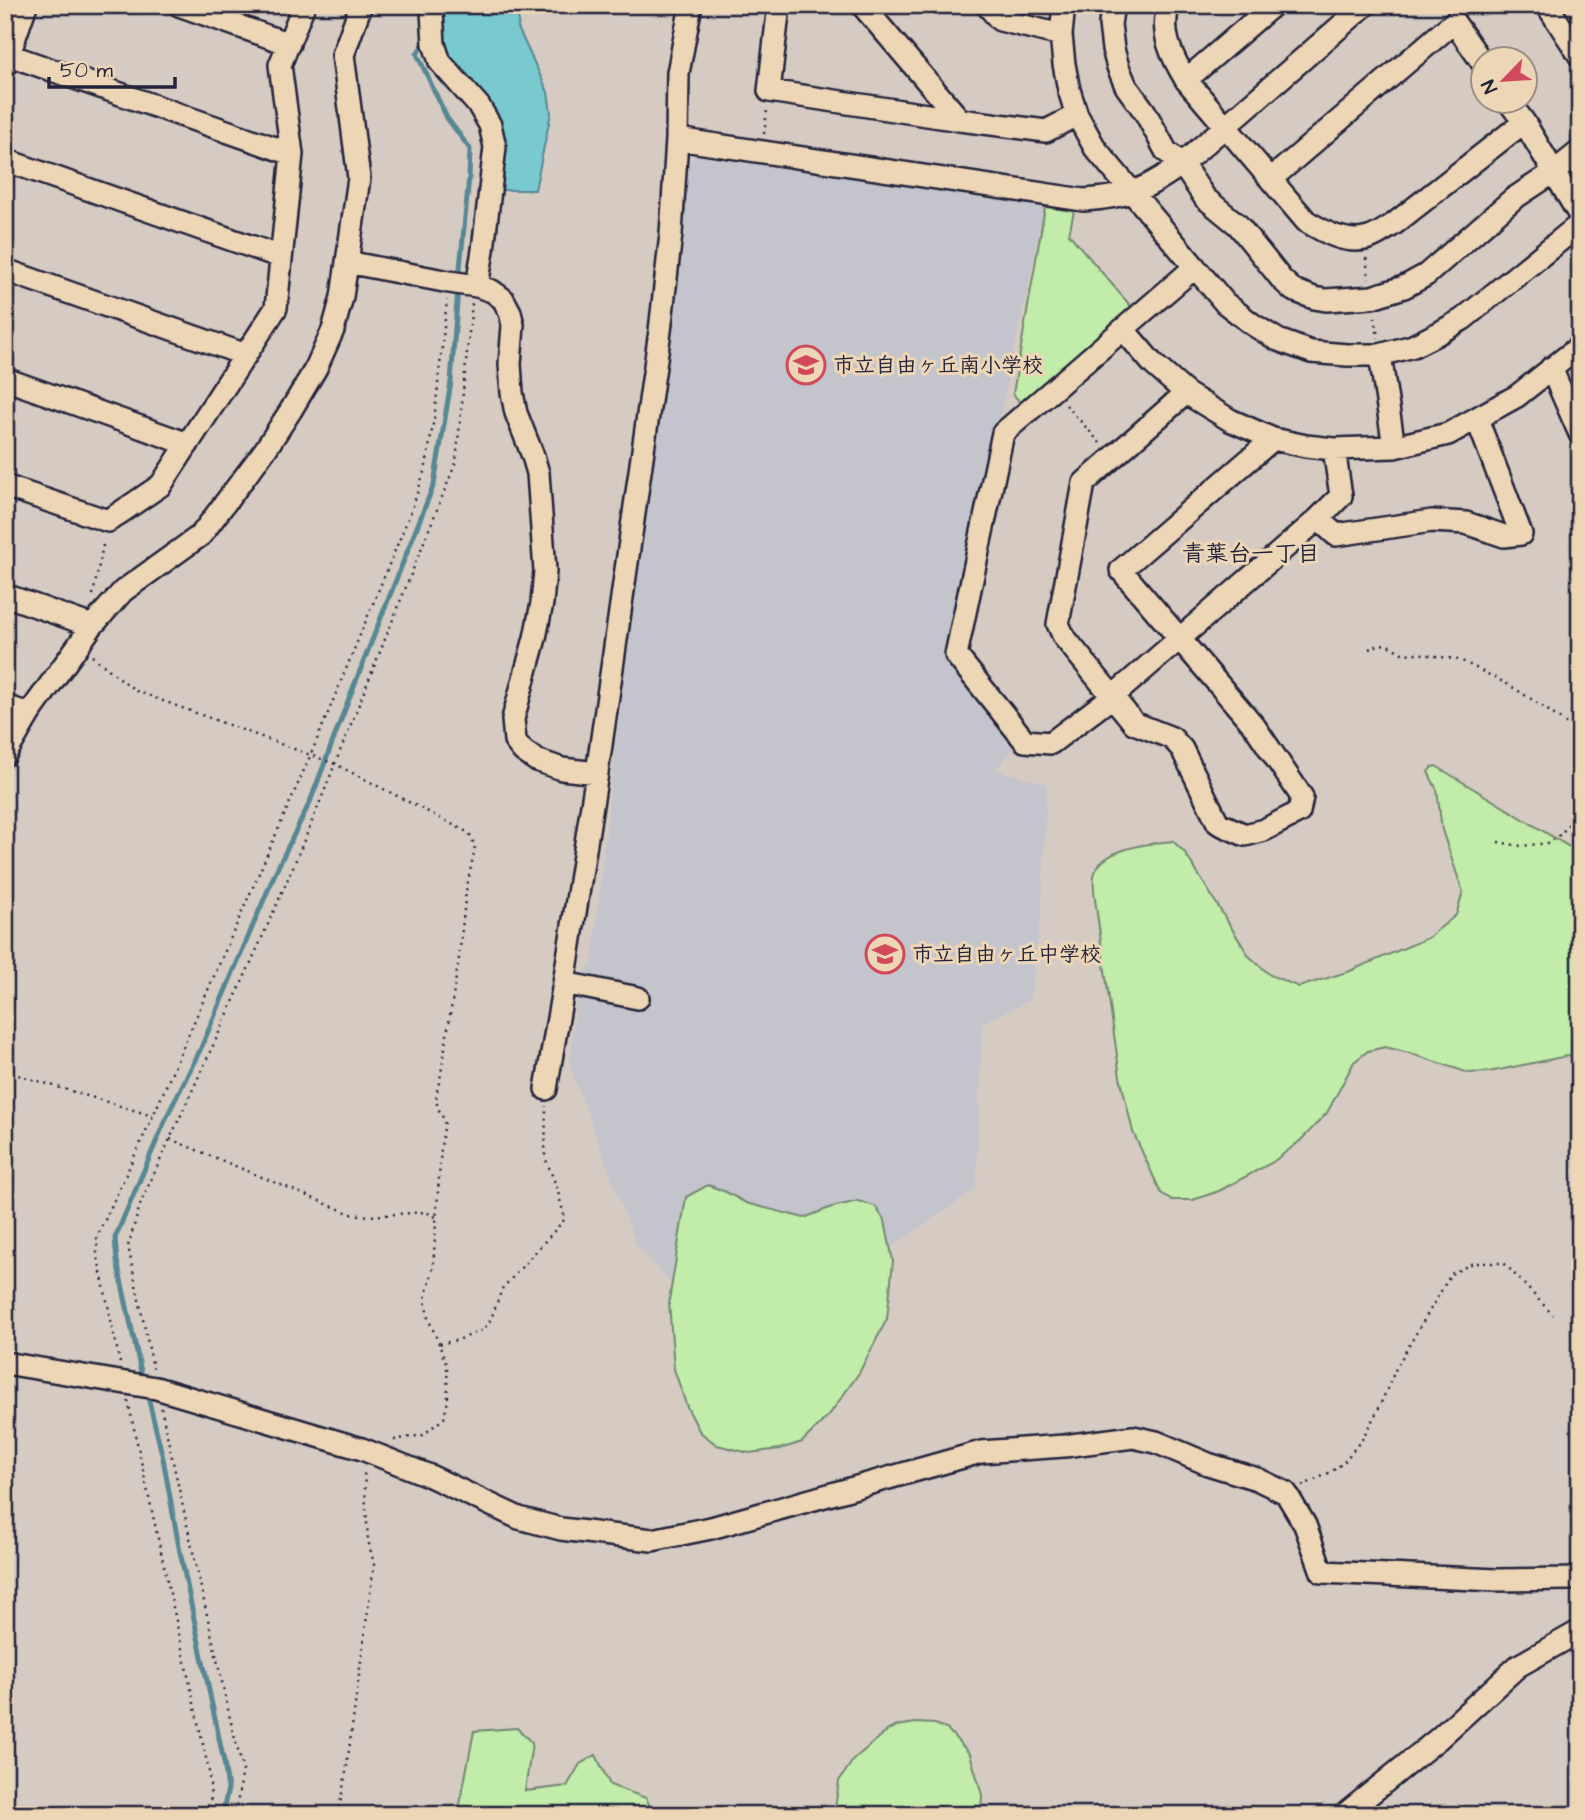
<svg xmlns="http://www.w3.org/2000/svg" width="1585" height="1820" viewBox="0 0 1585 1820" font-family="'Architects Daughter','Klee One',sans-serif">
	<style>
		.built { fill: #c4c4cc }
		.green { fill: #c1eca9; stroke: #728772; stroke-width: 2 }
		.water { fill: #79cacf; stroke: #568794; stroke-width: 2 }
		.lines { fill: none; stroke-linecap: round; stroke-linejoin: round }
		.stream { stroke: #568794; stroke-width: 5 }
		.minor-casing { stroke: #22223b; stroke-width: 26 }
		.path { stroke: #22223b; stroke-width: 2.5; stroke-dasharray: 2 5; stroke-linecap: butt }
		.minor { stroke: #edd6b6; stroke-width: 21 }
		.labels { text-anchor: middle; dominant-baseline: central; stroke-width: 6; stroke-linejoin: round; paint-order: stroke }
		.poi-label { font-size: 21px; font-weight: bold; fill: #22223b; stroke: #edd6b6; text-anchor: start }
		.neighbourhood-label { font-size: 23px; font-weight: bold; fill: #22223b; stroke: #edd6b6 }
	</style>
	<rect width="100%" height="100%" fill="#d5cbc3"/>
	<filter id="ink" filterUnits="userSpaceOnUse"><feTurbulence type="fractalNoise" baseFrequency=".0143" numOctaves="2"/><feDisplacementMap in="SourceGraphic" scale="14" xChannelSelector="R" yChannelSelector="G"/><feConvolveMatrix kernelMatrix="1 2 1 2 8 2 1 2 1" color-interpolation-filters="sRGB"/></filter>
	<g filter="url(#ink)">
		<!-- built -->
		<path class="built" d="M694,155L1045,207L948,656L1017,744L996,770L1047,784L1042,906L1030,1000L982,1023L976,1189L834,1287L702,1318L636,1244L570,1066L578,978L592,963L617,728L683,253L688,164Z"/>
		<!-- green -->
		<path class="green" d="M1045,207L1074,211L1069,234L1134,310L1023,406L1013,394Z
			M1436,766L1568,846L1580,852V1056L1572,1055L1489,1072L1469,1073L1409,1053L1385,1047L1368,1051L1354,1062L1327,1113L1300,1141L1273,1162L1219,1191L1193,1200H1172L1161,1193L1133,1132L1120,1077L1095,899C1094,892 1093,883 1094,876C1099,848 1151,843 1173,841L1185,853L1249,956L1270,975L1299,987L1350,971L1428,938L1456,915L1463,892L1442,830L1437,790L1428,772L1432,767Z
			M708,1185L726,1192L746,1203L804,1218L832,1207L858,1201L875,1206L885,1221L893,1261L887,1319L859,1373L829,1415L802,1442L780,1449L749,1453L717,1445L700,1432L687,1407L674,1369L669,1301L686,1197Z
			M915,1723L935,1724L948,1730L970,1754L982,1795L981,1815H834L839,1781L854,1759L888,1730L897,1726Z
			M517,1728L532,1743L525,1791L567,1786L580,1764L596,1755L610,1785L646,1798L654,1815H458L474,1731Z"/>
		<!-- water -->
		<path class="water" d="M443,5H519L518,28L548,92L551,113L535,190H501C502,169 506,146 500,125C490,90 449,73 441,37C438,28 442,15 443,5Z"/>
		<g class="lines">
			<!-- stream -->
			<path class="stream" d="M426,39L417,54L447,118L470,149L469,177L459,278
				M143,1381L117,1261L115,1238L168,1114L201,1048L276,871L310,802L348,701L434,484L451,382L458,288
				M147,1393L163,1458L179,1547L224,1762L228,1789L222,1815"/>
			<defs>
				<path id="minor" d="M179,5L289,44
					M433,5L432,11L434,44L440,62L479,106L490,125L495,147L483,250L477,286
					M779,5L769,91L960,120
					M862,5L960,120L1046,131L1077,115
					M987,5L1000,20L1061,35
					M1064,5L1061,35L1064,64L1069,90L1077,115L1095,148L1225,303L1252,324L1278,340L1311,352L1347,355H1380L1413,346L1437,334L1463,319L1580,224
					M1113,5L1110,24L1113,49L1118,67L1126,86L1145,112L1166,151L1182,164L1205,198L1238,225L1282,280L1293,290L1314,298L1326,300L1372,297L1404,287L1426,275L1513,199L1554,172L1580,151
					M1169,5C1159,32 1172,57 1186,80L1306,221C1324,232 1347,245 1369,238C1378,235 1386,229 1394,224L1524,122
					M1547,5L1580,56
					M9,55L292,154
					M5,66L26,5
					M1186,80L1273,5
					M1509,102L1524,122L1580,216
					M677,139L1083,200C1128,197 1146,190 1182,164L1365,5
					M5,160L281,257
					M1271,179L1454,22L1484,65
					M347,262L449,282L477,286L492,291L503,299L510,312L513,325L510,364L512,393L516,413L533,456L538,473L545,571L542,603L535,638L513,719L515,741L523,751L536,760L562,769L597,773
					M1195,267L1003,433L956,655L1025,741L1051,743L1112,697L1318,519L1341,496L1334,449
					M5,270L246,355
					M1123,329L1153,364L1186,393L1230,420L1273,439L1306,446L1334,449L1394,447L1448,434L1517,396L1580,346
					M1380,355L1394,447
					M1551,368L1580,434
					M5,379L188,444
					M1186,393L1084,483L1058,624L1064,637L1134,723L1172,738L1182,749L1218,823L1245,835L1264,830L1299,812L1302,797L1255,727L1121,570L1273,439
					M5,486L108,521L161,485L276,308L292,154L280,65L304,5
					M1318,519L1336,535L1432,521L1466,523L1504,536L1521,534L1477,419
					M5,595L92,626
					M5,706L29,714
					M5,755L29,714L92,626L123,591L201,535L265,450L291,410L316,368L333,330L342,297L359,178L343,55L361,5
					M564,983L638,998
					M546,1089L564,983L597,773L660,331L671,234L677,139L678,73L691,5
					M5,1363L156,1388L362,1449L430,1476L519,1518L561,1529L652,1540L711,1528L981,1452L1064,1446L1133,1437L1156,1442L1208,1464L1257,1479L1286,1493L1305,1525L1322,1572L1497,1580L1570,1579L1580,1577
					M1344,1815L1438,1739L1518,1666L1580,1631"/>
			</defs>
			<!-- minor casing -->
			<use href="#minor" class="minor-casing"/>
			<!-- path -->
			<path class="path" d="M764,134L767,110
				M1366,258L1369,279
				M1375,317L1378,338
				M1066,405L1101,444
				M93,595L104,540
				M1369,649L1381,644L1388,645L1404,654L1417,653L1460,660L1509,685L1542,706L1580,734
				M92,656L136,691L335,764C277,913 207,1057 141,1202L128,1246L153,1368
				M1498,842L1521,846L1549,843L1561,834L1577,813L1580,797
				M5,1071L153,1116
				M170,1139L351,1214L369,1216L426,1212L436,1217
				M439,1344L428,1318L425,1299L433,1268L441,1147L445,1121C435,1105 434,1098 440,1080L459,958L466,891L473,857L475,846L469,833L335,764L456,462L472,303
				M120,1363L97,1253V1237L153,1116L311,754L412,509L426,466L435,412L447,300
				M128,1401L209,1772L211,1798L205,1815
				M161,1408L232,1727L243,1770L235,1815
				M394,1440L423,1435L444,1418L448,1400L447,1367L439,1344L458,1340L483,1330L491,1319L502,1289L565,1219L557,1188L545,1157L546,1106
				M1302,1486L1331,1472L1344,1462L1362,1439L1378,1410L1397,1366L1451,1274L1473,1263H1504L1553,1315
				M338,1815L346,1772L374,1564L368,1540L364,1471
				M1480,1815L1519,1812L1529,1815"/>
			<!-- minor -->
			<use href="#minor" class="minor"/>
		</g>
	</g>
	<!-- icons -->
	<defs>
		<symbol id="school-ring" viewBox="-11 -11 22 22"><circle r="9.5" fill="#edd6b6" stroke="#d1495b" stroke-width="1.5"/><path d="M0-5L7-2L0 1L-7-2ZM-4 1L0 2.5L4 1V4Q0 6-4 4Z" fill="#d1495b"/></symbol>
	</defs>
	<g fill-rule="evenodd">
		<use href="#school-ring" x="784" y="343" width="44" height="44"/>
		<use href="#school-ring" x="863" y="932" width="44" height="44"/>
	</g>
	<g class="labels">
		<!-- poi labels -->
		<g class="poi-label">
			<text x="833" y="365">市立自由ヶ丘南小学校</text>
			<text x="912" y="954">市立自由ヶ丘中学校</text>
		</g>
		<!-- neighbourhood labels -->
		<g class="neighbourhood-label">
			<text x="1251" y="554">青葉台一丁目</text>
		</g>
	</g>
	<!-- margin -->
	<rect width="1585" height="1820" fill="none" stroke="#edd6b6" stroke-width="28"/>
	<rect x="14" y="14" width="1557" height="1792" fill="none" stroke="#22223b" stroke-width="2.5" filter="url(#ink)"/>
	<!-- north arrow -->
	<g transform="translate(1504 80) rotate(245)"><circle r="33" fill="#edd6b6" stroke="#9c8e85" stroke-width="2"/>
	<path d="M0-5L12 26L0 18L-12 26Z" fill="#d1495b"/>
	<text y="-10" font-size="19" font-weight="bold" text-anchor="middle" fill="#22223b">N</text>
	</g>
	<!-- scale -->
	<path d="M49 77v10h126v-10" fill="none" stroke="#22223b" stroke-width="3.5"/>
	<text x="60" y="77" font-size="21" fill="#22223b" stroke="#edd6b6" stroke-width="5" paint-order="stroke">50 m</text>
</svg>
